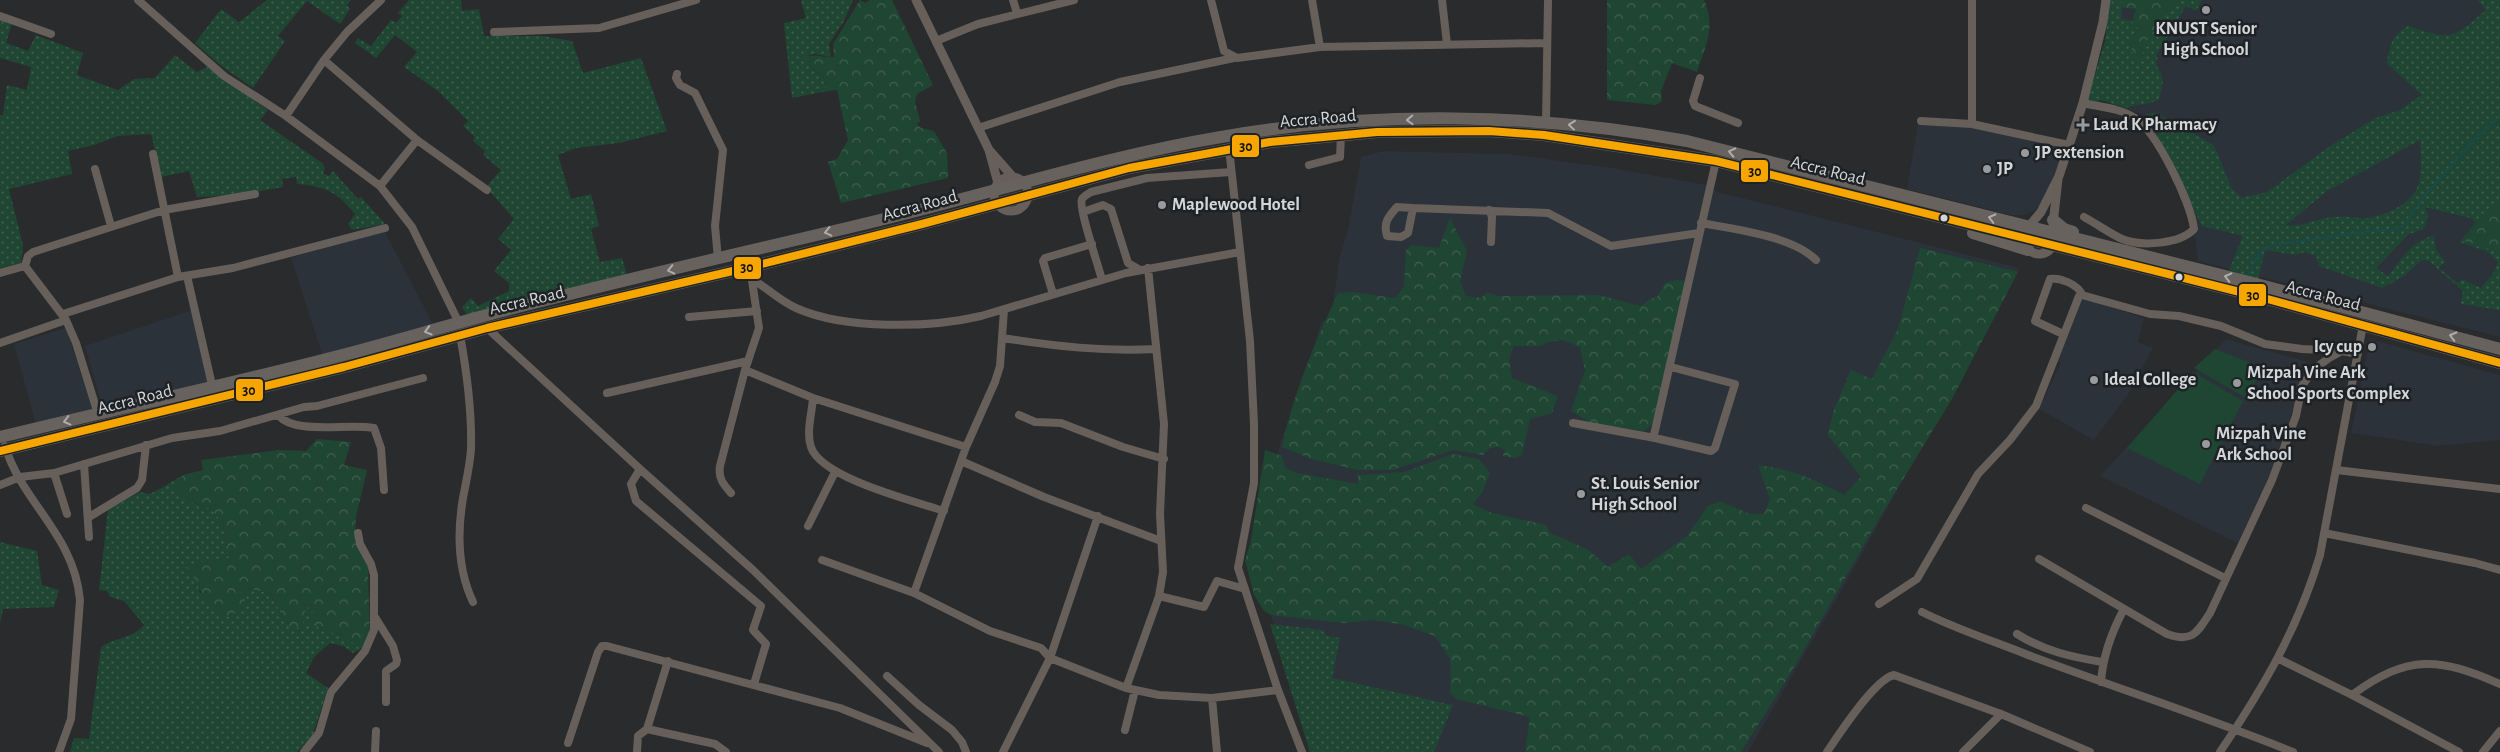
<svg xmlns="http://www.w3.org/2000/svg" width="2500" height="752" viewBox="0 0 2500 752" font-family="'Alegreya Sans',sans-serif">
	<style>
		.built { fill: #2b323a }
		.grass { fill: url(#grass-dots); fill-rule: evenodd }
		.forest { fill: url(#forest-crowns) }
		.garden { fill: #1f4633 }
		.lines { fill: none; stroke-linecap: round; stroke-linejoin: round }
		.stream { stroke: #1a4949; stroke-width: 2 }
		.minor { stroke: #665f5a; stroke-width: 8 }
		.tertiary { stroke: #665f5a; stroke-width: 9 }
		.trunk { stroke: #68625e; stroke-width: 12 }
		.bus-1-casing { stroke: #1e2225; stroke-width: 11 }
		.bus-1 { stroke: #f7a600; stroke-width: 8 }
		.oneway { stroke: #aeadae }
		.poi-dot { fill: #989a9d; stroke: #1e2225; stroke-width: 2 }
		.bus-dot { fill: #d3d6d9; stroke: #1e2225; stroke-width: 2 }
		.labels { text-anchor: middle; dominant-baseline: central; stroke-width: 5; stroke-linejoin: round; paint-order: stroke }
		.poi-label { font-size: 18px; font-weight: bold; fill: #d3d6d9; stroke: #1e2225; text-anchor: start }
		.street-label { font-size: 18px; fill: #d3d6d9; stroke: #1e2225 }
		.line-badge { stroke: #1e2225; stroke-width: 2 }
		.pale-badge-label { font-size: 14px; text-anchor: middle; font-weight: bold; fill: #111 }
	</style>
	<defs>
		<pattern id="grass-dots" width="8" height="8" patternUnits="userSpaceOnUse" patternTransform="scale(1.25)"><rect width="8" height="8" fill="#1f4633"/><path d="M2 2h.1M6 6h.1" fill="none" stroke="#3f6050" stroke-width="1.8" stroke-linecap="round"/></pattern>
		<pattern id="forest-crowns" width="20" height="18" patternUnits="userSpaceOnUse" patternTransform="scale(1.25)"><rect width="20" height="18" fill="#1f4633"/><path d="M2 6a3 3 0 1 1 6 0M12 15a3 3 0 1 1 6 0" fill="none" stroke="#3f6050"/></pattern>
	</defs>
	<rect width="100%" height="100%" fill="#292b2d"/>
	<!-- built -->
	<path class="built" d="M2113,0H2500V337L2198,261L2190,203L2159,143L2141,114L2103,100Z
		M1918,124L1967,126L2048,142L2063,150L2049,191L2037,209L2025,215H2012L1907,189Z
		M1383,151L1509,154L1613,168L1707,185L1718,192L2020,268L1843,588L1748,752H1325L1265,602L1255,540L1279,447L1322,321L1331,320L1339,259L1348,229L1361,157Z
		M384,230L435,328L323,357L291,258Z
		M2080,297L2144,318L2138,342L2153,348L2127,396L2094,440L2039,409L2061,363L2056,361Z
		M192,310L211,384L103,409L85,346Z
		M66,328L93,411L36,425L14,344Z
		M2226,339L2308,362L2278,456L2238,543L2100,476Z
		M2370,339L2500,375V440L2438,446L2351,433Z"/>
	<!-- grass -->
	<path class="grass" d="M267,0H351L347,5L350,9L340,24L307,1L278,36L285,41L253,88L220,65L195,43L221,9L239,22Z
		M409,0H461L462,11L479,9L484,36H542L572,41L583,73L641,58L667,131L619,143L576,148L558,155L571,199L591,194L599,226L591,229L600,262L622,258L628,278L467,315L462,307L471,298L478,306L509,291V283L494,271L511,250L498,239L514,219L486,187L501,170L483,155L485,151L473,141L475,137L463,126L468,121L438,91L404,67L417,52L395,35L376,58L355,43L358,38L371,46L391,20L396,23L402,16L398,13Z
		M801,0H853L844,21L829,44L831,57L814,54L807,56L805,63L824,77L828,91L792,98L784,23L806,18Z
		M2110,0H2122L2121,19L2133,21L2138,28L2131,42L2139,62L2148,38L2179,0H2202L2196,11L2186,6L2156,56L2158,58C2153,67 2161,69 2162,77C2164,85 2161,92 2159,99C2149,106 2137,103 2126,108L2101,100L2093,104L2087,101L2105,41Z
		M2478,0H2500V198L2463,241L2500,251V310L2461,304L2463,291L2429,261L2422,260L2404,276L2382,288L2319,266L2316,256L2305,252L2295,255L2265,250L2258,280L2229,270L2243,236L2202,226L2153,127L2145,119L2147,114L2156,113L2214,145L2231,187L2241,198L2267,192L2333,144L2376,118L2400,110L2422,95L2387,64C2389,46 2392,35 2408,26C2452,40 2450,41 2486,10ZM2420,140C2421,152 2422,170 2419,182C2415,202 2387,215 2369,218C2357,219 2346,215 2334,217C2318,218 2302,228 2286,225L2327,191ZM2425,207L2470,218L2476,222L2460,242L2488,252L2498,263L2492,275L2481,288L2462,279L2458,283L2439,268L2445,261L2436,249L2434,237L2432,236C2411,242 2401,260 2388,276L2376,268L2409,234L2424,229L2428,215Z
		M0,19L12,23L6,43L28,51L36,35L83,53L77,75L118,90L134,79L155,78L175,55L197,72L207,67L268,110L260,120L322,163L325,168L323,173L329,176L333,171L358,199L361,197L385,224L352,230L348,224L355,214C337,192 325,186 297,184L296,177L282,179L283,187L238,195L197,197L189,171L161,177L151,134L118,136L94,145L68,151L72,174L9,189L23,245L21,263L0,268V115H3L7,85L27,90L31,67L0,58Z
		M183,475L176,483L186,501L212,509L223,525L231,558L186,565L196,578L200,593L245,600V588L270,593L287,624L303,625V613L309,606L314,605L317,608L310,615L323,630L342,635L361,649L353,653L343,646L330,643L314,657L306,673L328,688L312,737L297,752H70L74,738L89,739L101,647C116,637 132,639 144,625L124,601L110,597L107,591L99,590L108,510L140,492L149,494L160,489Z
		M0,542L37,551L42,585L59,590L54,607L3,609L0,624Z
		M1270,624L1322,630L1327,636L1340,638L1332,678L1453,705L1434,752H1310Z"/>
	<!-- forest -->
	<path class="forest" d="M860,0L865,3L870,0H892L933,85L917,94L915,102L920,121L917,124L921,128L934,131L947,153L948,178L841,203L828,162L837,159L848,140L837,90L828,91L824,77L805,63L807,56C816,54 824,58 834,57L833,44Z
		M1607,0H1704C1716,28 1706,45 1697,72L1672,63L1661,91L1662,101L1656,105L1607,100Z
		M2122,0H2179L2148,38L2139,62L2133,58L2131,42L2138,28L2132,23L2136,9L2121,7Z
		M2500,198V251L2463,241Z
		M1450,218L1467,251L1460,282L1466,296L1481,298L1487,292L1497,296L1598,295L1641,306L1650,299L1657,297L1665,283L1676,280L1685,281L1655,422L1644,431L1593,424L1571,411L1585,370L1580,347L1562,340L1548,342L1541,346H1514L1509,360L1512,378L1558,396L1552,413L1530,419L1522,455L1515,458L1503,456L1505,450L1498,447L1490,448L1483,455L1453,450L1393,470H1357L1312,459L1282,447C1293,393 1315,343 1338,293L1352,292L1395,298L1404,287L1406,250L1412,245L1439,248Z
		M1920,248L2018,272L1952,399L1880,517L1790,674L1741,752H1525L1530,717L1456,699L1450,693L1451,674L1450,659L1435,636L1400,624L1372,620L1344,623L1271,615L1264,611L1254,595L1245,560L1251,541L1265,450L1282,456L1285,468L1297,473L1358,484V475L1404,472L1453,454L1479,459L1490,473L1482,493L1473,504L1489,512L1546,525L1550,533L1587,549L1608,567L1629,554L1641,569L1687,536L1708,506L1720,501L1750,514H1764L1770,499L1758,465C1793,470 1814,479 1844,495L1861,477L1828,435L1833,412L1851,370L1872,379L1898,329Z
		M317,439L351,442L344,465L367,470L356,517L355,542L368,567L370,638L361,649L342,635L323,630L310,623V615L317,608L314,605L309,606L304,613L303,625L295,629L287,624L270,593L246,588L245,600L240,611L224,618C202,606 200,583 186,565L230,558L223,525L212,509L186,501L176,493V483L183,475L203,470L201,460L279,450L306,451Z"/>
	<!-- garden -->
	<path class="garden" d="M2215,349L2264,368L2246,398L2194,368Z
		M2193,372L2243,401L2200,484L2127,448Z"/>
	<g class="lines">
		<!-- stream -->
		<path class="stream" d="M2248,276L2259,253L2273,245L2370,231L2391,230L2403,226L2426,194L2478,136L2500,117"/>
		<!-- minor -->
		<path class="minor" d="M138,0L224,76L286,116L380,186L412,227L459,323
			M1013,0L1017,13
			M1211,0L1224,51L1237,58L1320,47L1546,43
			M1312,0L1320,47
			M1442,0L1447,44
			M1972,0V124
			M0,16L51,34
			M494,32L599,28L696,0
			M936,41L978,24L1074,0
			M324,60L417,140L487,190
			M677,74L676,78L680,85L695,93L723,150L715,226L718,259
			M1700,78L1693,101L1695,106L1738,123
			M2083,103C2100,107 2120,108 2135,118C2157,132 2191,203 2194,229C2180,244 2142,247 2122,239C2109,233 2097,224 2084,217
			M286,116L324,60L347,32L381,0
			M1921,121L1972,124L2069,145
			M1546,122L1548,0
			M978,128L1120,82L1234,58
			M1229,148L1250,341L1254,424V483L1238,568L1278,690L1302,752
			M153,154L178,277
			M1309,165L1340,157L1341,134
			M95,169L111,226
			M380,186L417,140
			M1413,208L1408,233L1401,237L1387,236C1383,223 1388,217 1397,207L1413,208L1548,213L1611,246L1699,233
			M1489,210L1492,217L1491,242
			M1083,212L1103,205L1111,209L1128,263L1140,270
			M1701,223C1733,229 1793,236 1816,260
			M0,273L25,266
			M187,276L212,385
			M752,279C767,288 780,301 796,308C845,330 930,328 981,316L1126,273L1240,252
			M1102,280C1099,267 1078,208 1082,199C1084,196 1088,194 1091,192L1147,178L1231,172
			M1053,294L1043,261L1045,258L1092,244
			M2082,295L2150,314L2179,316L2221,326L2265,344L2302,349L2340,351
			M63,314L178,277L233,268L385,228
			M689,317L757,311
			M487,328L640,469L753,570L939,752
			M2063,334L2035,321L2050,279C2060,277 2079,285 2082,295
			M460,335C467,373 472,411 471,449C470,465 466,482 463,498C457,533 458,570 473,602
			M1003,338C1054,346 1104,352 1156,349
			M0,343L66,320
			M745,370L813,398L966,447
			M607,393L748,361
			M813,398C812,413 806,432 811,447C821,478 914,501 944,511
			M98,414L76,343L66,320L25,266L28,256L33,252L164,210L255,194
			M1019,415L1035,422L1061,423L1123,447L1164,459
			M279,416C296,435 348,423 374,428L381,448L384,490
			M1573,423L1655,438L1711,451L1715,448L1735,384L1671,367
			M1655,438L1654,435L1716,161
			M5,446C22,503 74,534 80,600L71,719L59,752
			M961,461L1044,497L1161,541
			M84,464L89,537
			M640,469L631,484L636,501L761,606L753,630L766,644L754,684
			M2336,470L2500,489
			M54,473L67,514
			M0,485L20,477L54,473L172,438L220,431L304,407L317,406L423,378
			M731,493C723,484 718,478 720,466L745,370L759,328L750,267
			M2086,508L2225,578
			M89,517L137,488L142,480L146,445
			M808,526L835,472
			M2324,533L2475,563L2500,570
			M2039,559L2167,634C2192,643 2197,633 2210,613L2272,480L2296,416L2302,386L2313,370L2329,358L2342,351L2358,354
			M822,560L914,593L990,631L1041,648L1050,658L1126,688L1159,695L1212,698L1278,690
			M914,593L966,447L995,382L1000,366L1004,310
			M1159,596L1204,607L1217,581L1245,589
			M1879,604L1917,579L1978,474L2010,440L2036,406L2079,296L2082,295
			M1922,612C1956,629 1993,641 2028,655C2116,688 2206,717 2293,752
			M375,617L393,646L397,660L396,664L386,671V702
			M2017,634C2044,651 2072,657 2102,662
			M2279,659L2352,695L2459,752
			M887,676L919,705L952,730L962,742L966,752
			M2101,682C2103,655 2111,633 2124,609
			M1126,688L1159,596L1163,572L1160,514L1164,424L1148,268
			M2352,695C2408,654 2439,657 2500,684
			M1212,698L1217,752
			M647,729L668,661
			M1125,730L1135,690
			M568,743L598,652L602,646H607L840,708L927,743
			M304,752L319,733L331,692L365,651L374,630V575L371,564L360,544L358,533
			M375,752L376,731
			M637,752L638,736L647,729L715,744L726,752
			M1003,752L1050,658L1098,516
			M1827,752C1839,734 1875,679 1894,675L2001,714L2090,752
			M1963,752L2001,714
			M2220,752C2263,688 2298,629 2320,555L2363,325
			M2483,752L2500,731"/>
		<!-- tertiary -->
		<path class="tertiary" d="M916,0L989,150L998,183
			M990,151L1013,177
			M994 194a17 17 0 1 1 34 0a17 17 0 1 1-34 0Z
			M2053,224L2058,179
			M2026,230L2041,212L2059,176L2083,103L2103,22L2106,0
			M2025,245C2033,258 2049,257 2054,242"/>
		<!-- trunk -->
		<path class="trunk" d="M2053,220L2064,229L2073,232
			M1973,233L2028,250
			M0,437C115,409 231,384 346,354C407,338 468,319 530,304C636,277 744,252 851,227C974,199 1096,158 1221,137C1374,110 1535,113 1687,141L2249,282L2500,349
			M0,451L344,367L487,328L750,267L922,224L1129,168L1270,142L1377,132L1489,131L1544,135L1716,161L2260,297L2500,363"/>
		<defs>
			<path id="bus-1" d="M0,451L344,367L487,328L750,267L922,224L1129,168L1270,142L1377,132L1489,131L1544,135L1716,161L2260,297L2500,363"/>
		</defs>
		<!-- bus-1 casing -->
		<use href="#bus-1" class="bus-1-casing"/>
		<!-- bus-1 -->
		<use href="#bus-1" class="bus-1"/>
	</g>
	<!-- one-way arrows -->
	<defs><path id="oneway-chevron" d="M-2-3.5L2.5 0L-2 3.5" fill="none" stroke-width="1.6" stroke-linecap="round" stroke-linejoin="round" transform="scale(1.25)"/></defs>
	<g class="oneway">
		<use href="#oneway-chevron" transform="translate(1410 120) rotate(178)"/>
		<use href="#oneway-chevron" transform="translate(1572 125) rotate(-174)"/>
		<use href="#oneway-chevron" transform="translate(1732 152) rotate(-167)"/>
		<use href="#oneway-chevron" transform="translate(1992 218) rotate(-166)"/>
		<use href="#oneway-chevron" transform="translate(828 232) rotate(167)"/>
		<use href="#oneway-chevron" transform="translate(671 270) rotate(167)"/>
		<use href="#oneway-chevron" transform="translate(2228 277) rotate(-166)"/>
		<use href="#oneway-chevron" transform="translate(428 331) rotate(164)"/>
		<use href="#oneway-chevron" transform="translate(2453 336) rotate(-166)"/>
		<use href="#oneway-chevron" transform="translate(67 421) rotate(166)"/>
	</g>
	<!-- markers -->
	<g class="poi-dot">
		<circle cx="2206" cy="10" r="5"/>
		<path d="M2080.5 117.5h5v5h5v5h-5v5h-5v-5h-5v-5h5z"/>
		<circle cx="2025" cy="153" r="5"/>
		<circle cx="1987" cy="169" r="5"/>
		<circle cx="1162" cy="205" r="5"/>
		<circle cx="2372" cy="347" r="5"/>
		<circle cx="2094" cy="380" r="5"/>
		<circle cx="2237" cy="383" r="5"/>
		<circle cx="2206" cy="444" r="5"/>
		<circle cx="1581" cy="494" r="5"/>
	</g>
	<g class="bus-dot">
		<circle cx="1944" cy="218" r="4.5"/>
		<circle cx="2179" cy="277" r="4.5"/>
	</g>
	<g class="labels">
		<!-- poi labels -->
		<g class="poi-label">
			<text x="2206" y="29" text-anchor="middle">KNUST Senior<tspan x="2206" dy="21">High School</tspan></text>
			<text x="2093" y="125">Laud K Pharmacy</text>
			<text x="2035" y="153">JP extension</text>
			<text x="1997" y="169">JP</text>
			<text x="1172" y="205">Maplewood Hotel</text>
			<text x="2362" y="347" text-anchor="end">Icy cup</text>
			<text x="2247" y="373">Mizpah Vine Ark<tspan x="2247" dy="21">School Sports Complex</tspan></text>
			<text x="2104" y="380">Ideal College</text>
			<text x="2216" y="434">Mizpah Vine<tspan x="2216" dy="21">Ark School</tspan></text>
			<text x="1591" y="484">St. Louis Senior<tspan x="1591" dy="21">High School</tspan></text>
		</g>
		<!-- street labels -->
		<g class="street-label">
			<text transform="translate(1318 119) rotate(-5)">Accra Road</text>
			<text transform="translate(1828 171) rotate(14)">Accra Road</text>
			<text transform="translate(920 206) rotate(-15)">Accra Road</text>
			<text transform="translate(2323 296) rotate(15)">Accra Road</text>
			<text transform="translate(527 301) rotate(-13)">Accra Road</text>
			<text transform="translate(135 400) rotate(-14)">Accra Road</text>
		</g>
	</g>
	<g class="line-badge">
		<rect x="1231" y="134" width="29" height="24" rx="5" fill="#f7a600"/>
		<rect x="1740" y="159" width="29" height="24" rx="5" fill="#f7a600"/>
		<rect x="733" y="256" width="29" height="24" rx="5" fill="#f7a600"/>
		<rect x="2238" y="283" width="29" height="24" rx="5" fill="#f7a600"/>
		<rect x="235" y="378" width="29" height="24" rx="5" fill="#f7a600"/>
	</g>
	<g class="pale-badge-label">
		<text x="1246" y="151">30</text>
		<text x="1755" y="176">30</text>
		<text x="747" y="272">30</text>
		<text x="2253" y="300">30</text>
		<text x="249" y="395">30</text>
	</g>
</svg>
